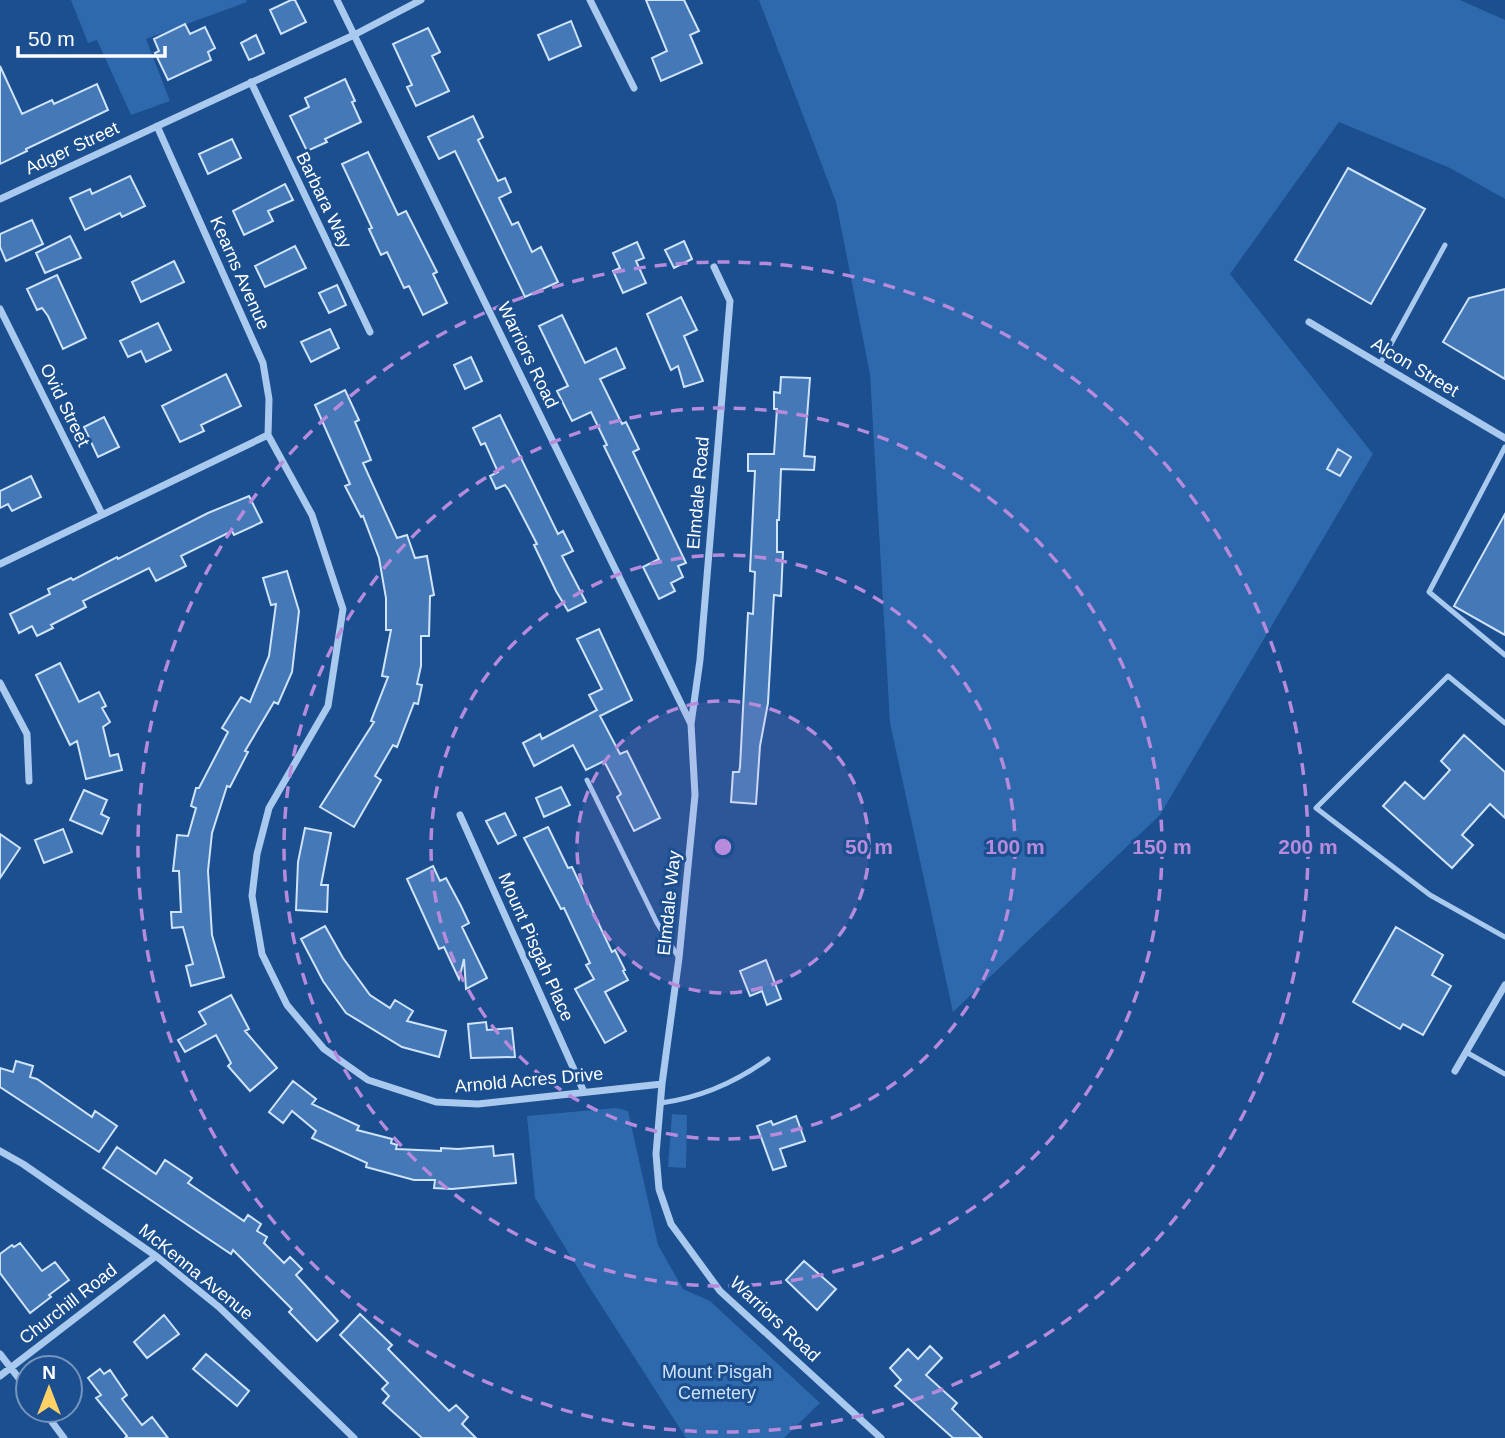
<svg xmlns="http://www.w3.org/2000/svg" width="1505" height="1438" viewBox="0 0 1505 1438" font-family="Helvetica,sans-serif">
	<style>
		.green { fill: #2e69ad }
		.building { fill: #4478b7; stroke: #cfe3fa; stroke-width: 2 }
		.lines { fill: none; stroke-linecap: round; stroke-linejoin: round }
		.service { stroke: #a9c9ee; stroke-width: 5 }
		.minor { stroke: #a9c9ee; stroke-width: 7 }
		.ring { fill: none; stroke: #b68bdc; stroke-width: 3.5; stroke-dasharray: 12 9 }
		.labels { text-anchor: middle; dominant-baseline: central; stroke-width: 6; stroke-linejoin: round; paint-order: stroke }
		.street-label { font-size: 18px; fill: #fff; stroke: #1b4f8f }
		.park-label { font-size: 18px; fill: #cfe3fa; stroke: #1b4f8f }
		.centre { fill: #b68bdc; stroke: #1b4f8f; stroke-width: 3.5 }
		.ring-label { font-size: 21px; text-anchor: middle; font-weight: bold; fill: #b68bdc; stroke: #1b4f8f; stroke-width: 6; stroke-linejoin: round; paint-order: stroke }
	</style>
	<rect width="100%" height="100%" fill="#1b4f8f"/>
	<!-- green -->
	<path class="green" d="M71,0H246L247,2L146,39L170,101L131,115L97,40L88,43Z
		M759,0H1460L1505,20V199L1450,168L1339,122L1230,274L1373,454L1160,815L953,1012L890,723L870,374L836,202Z
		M616,1108L628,1111L658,1245L683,1289L710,1301L820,1403L784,1438H686L590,1288L535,1198L527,1116Z
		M672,1114L687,1115L686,1168L668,1167Z"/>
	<!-- building -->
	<path class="building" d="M291,0H295L306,22L281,34L270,10Z
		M646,0H684L699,31L690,35L702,63L661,81L652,58L667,51Z
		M571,21L581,46L549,60L538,35Z
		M185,24L190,34L205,27L215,48L208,52L211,60L168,80L155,53L159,51L154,39Z
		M428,28L440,52L432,56L449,91L416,106L407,87L412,85L393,44Z
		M256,35L264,53L249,60L241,43Z
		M0,66L22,114L52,100L54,104L97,84L108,110L26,149L27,151L0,164Z
		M345,79L355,101L352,102L361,122L325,139L327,142L307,151L290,116L309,107L305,98Z
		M473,116L483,137L478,140L498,181L505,178L511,192L499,198L512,225L518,222L532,252L541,247L558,282L525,297L455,151L439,159L428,137Z
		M232,139L241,158L208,174L199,154Z
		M368,152L398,215L406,211L437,272L433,274L447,303L423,315L409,286L404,288L387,252L381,255L369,229L372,228L342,164Z
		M1348,168L1425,209L1371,304L1295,260Z
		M130,176L145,206L122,217L120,213L85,230L70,198L90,189L92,194Z
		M285,184L293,200L268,211L273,221L244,235L233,211Z
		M32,220L43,244L6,261L0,247V234Z
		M70,236L81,258L45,273L36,253Z
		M684,241L692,259L674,268L665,250Z
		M637,242L644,258L636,261L646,283L623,293L613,271L620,268L613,253Z
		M295,246L306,268L265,287L255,266Z
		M174,261L184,282L141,302L132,282Z
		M57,275L86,338L63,349L48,316L42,308L37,310L27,289Z
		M337,285L346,305L329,313L319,293Z
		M1505,289V379L1443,342L1469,298Z
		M681,297L697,330L684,336L703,381L684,387L678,366L671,370L647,314Z
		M562,315L585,363L616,348L625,368L600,379L622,424L626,422L639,449L633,452L686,563L678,566L683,577L671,583L675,591L659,599L643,567L659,559L604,446L607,445L591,412L572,421L557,391L568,386L539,326Z
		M158,323L171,350L146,362L141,351L128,357L120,341Z
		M330,329L339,348L311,362L301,342Z
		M471,357L482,381L465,389L454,365Z
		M226,374L241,406L201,425L204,431L180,442L162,406Z
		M781,377L810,378L804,456L815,457L814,470L781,469L779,520H777V552H783L781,596L774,595L768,703L760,746L756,804L731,802L733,772H739L740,767L748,613L753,614L755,572L750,571L755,471H748V454H774L777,409H774V392L780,393Z
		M345,390L359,420L355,422L371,460L363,463L397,538L407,535L415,558L427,556L434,595L430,596L429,636H421V666L417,684L422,685L418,704L414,703L397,747L393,745L375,776L381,780L354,827L320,807L374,722L371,721L388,677L382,676L391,630H386V598L379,558L363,516L361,517L345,486L350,484L315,405Z
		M500,415L558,534L563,531L573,551L562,556L586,602L568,611L556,591L534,545L537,544L509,490L505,485L496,489L490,476L498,472L485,443L481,445L473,428Z
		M104,417L119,447L98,457L84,427Z
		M1338,449L1351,457L1340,476L1327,469Z
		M31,476L41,497L12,511L8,504L0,508V491Z
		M249,496L262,522L234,535L232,531L181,556L186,566L156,581L149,568L83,601L86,607L51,625L53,628L37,636L32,626L19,633L10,614L50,594L48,589L71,578L73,580L117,557L118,559L208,513Z
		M1505,514V635L1454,606Z
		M287,571L299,611L292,672L278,704L274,702L245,751L248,752L230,787L227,786L212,833L208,871L212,935L224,977L191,986L186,966L193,964L183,927L172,928L171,912H181L179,871H173L177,835L188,836L196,808L191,806L196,788H199L228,732L222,728L241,697L250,702L269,656L276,604L271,605L263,578Z
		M599,629L632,700L600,716L620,754L627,751L660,818L634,831L617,797L621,794L604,761L586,770L573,745L534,766L523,743L540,734L542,739L597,710L589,695L602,689L577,639Z
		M60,663L79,702L99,692L106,706L102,708L110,722L103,727L110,756L118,754L122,770L86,779L77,741L70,745L36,675Z
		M1464,735L1505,772V818L1490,804L1462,835L1473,845L1452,868L1383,806L1405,782L1424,799L1450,770L1441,761Z
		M561,787L570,805L544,817L536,798Z
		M84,790L107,800L101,814L109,818L102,834L70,820Z
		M505,813L516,835L498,844L486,821Z
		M548,827L568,868L572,867L612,952L615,950L625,970L623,971L628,980L605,992L626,1031L605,1043L575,989L594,979L586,965L590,963L564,908L561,909L524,838Z
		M305,828L331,833L321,885H328L327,912L296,910L298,862Z
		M63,829L72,852L44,863L35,840Z
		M0,834L20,848L0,878Z
		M433,866L440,881L446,878L461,906L469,923L462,927L487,978L466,989L464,959L459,979L444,947L439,949L407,879Z
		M325,926L343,958L370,995L390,1008L395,1000L413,1011L407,1021L446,1031L439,1057L402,1047L346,1013L323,981L301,939Z
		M1396,927L1443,955L1432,975L1451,986L1423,1035L1403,1024L1400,1029L1353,1002Z
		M766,960L781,999L767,1005L762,991L750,996L740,971Z
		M231,995L249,1029L245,1031L277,1068L250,1091L228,1066L231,1063L216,1035L185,1052L178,1040L206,1024L199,1012Z
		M486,1022L487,1030L512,1028L515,1057L471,1058L468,1024Z
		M16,1061L33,1066L30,1077L37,1079L92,1117L95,1111L117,1126L99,1152L0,1087V1068L13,1072Z
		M293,1081L316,1099L312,1104L359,1126L357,1130L392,1139L391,1143L397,1145L396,1149L441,1151V1148L458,1149L493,1146L494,1156L513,1154L516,1183L452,1189L434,1188L435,1180H414L366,1167L367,1163L312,1138L316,1131L292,1111L283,1123L269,1112Z
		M796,1116L805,1141L780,1149L786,1166L773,1170L757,1126L771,1121L773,1125Z
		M117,1147L156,1174L165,1160L192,1178L188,1183L244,1221L248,1215L261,1224L257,1231L267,1237L264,1243L284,1263L290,1257L302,1269L296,1275L338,1321L317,1341L289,1312L292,1309L233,1250L231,1254L103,1168Z
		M20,1243L42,1271L55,1262L69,1280L49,1295L51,1297L30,1313L0,1273V1254L12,1245L14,1247Z
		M804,1261L836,1289L817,1310L786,1280Z
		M360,1314L392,1345L388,1349L449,1411L456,1405L468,1417L462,1424L476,1438H422L383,1403L389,1396L382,1389L388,1383L340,1335Z
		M164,1315L179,1334L147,1358L134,1342Z
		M930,1346L942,1358L926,1375L957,1403L952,1409L982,1438H953L895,1386L901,1380L890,1368L908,1349L918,1359Z
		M206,1354L249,1391L237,1406L193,1369Z
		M100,1369L104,1374L110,1370L127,1395L122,1399L142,1425L152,1417L168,1438H125L127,1436L96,1398L101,1395L88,1378Z"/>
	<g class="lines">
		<!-- service -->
		<path class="service" d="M1380,364L1445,245
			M1505,447L1429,592L1505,655
			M1505,723L1448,676L1316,808L1430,895L1505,937
			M587,780L657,923L679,958
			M1466,1052L1505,1074
			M661,1103C699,1098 736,1082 768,1059"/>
		<!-- minor -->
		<path class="minor" d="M337,0L691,724
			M590,0L634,88
			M251,82L370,332
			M157,126L263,363L269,399L268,435
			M0,199L354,35L421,0
			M714,267L730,301L700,660L691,724L695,795L679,958L662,1084L656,1154L659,1189L671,1224L720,1291L881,1438
			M0,309L102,514
			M1309,322L1505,438
			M268,435L312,515L343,609L328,706L269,808L257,854L252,896L262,954L287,1005L324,1049L368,1080L436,1102L478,1104L662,1084
			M0,564L268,435
			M0,683L27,734L29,781
			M460,815L584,1092
			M1455,1071L1505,985
			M0,1151L23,1164L156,1256L219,1307L354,1438
			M0,1354L28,1390
			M0,1376L156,1256
			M43,1410L64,1438"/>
	</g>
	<!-- distance rings -->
	<circle cx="723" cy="847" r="146" fill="#b68bdc" fill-opacity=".12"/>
	<g class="ring">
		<circle cx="723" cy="847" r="146"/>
		<circle cx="723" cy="847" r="292"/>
		<circle cx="723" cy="847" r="439"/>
		<circle cx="723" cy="847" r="585"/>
	</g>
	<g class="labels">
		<!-- street labels -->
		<g class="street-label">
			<text transform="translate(72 148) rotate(-25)">Adger Street</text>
			<text transform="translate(324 200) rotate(64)">Barbara Way</text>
			<text transform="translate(240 273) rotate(66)">Kearns Avenue</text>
			<text transform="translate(528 355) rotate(64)">Warriors Road</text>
			<text transform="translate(1415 367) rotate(31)">Alcon Street</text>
			<text transform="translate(65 405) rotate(64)">Ovid Street</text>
			<text transform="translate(698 493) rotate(-85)">Elmdale Road</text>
			<text transform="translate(669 903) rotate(-84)">Elmdale Way</text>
			<text transform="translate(536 947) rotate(66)">Mount Pisgah Place</text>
			<text transform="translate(529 1080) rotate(-5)">Arnold Acres Drive</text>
			<text transform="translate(196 1272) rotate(39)">McKenna Avenue</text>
			<text transform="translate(68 1304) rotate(-38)">Churchill Road</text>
			<text transform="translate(775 1319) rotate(43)">Warriors Road</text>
		</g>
		<!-- park labels -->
		<g class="park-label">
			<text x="717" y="1372">Mount Pisgah<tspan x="717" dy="21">Cemetery</tspan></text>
		</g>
	</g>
	<circle cx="723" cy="847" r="10" class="centre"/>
	<g class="ring-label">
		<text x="869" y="854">50 m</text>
		<text x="1015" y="854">100 m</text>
		<text x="1162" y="854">150 m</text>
		<text x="1308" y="854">200 m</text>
	</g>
	<!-- north arrow -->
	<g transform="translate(49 1389)"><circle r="33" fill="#1b4f8f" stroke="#7695bc" stroke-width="2"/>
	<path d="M0-5L12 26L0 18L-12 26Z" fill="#ffd166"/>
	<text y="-10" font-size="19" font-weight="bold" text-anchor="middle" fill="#ffffff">N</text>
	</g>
	<!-- scale -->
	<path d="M18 46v10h147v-10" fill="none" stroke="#ffffff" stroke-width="3.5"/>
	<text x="28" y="46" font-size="21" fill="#ffffff" stroke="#1b4f8f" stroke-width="5" paint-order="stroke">50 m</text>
</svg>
